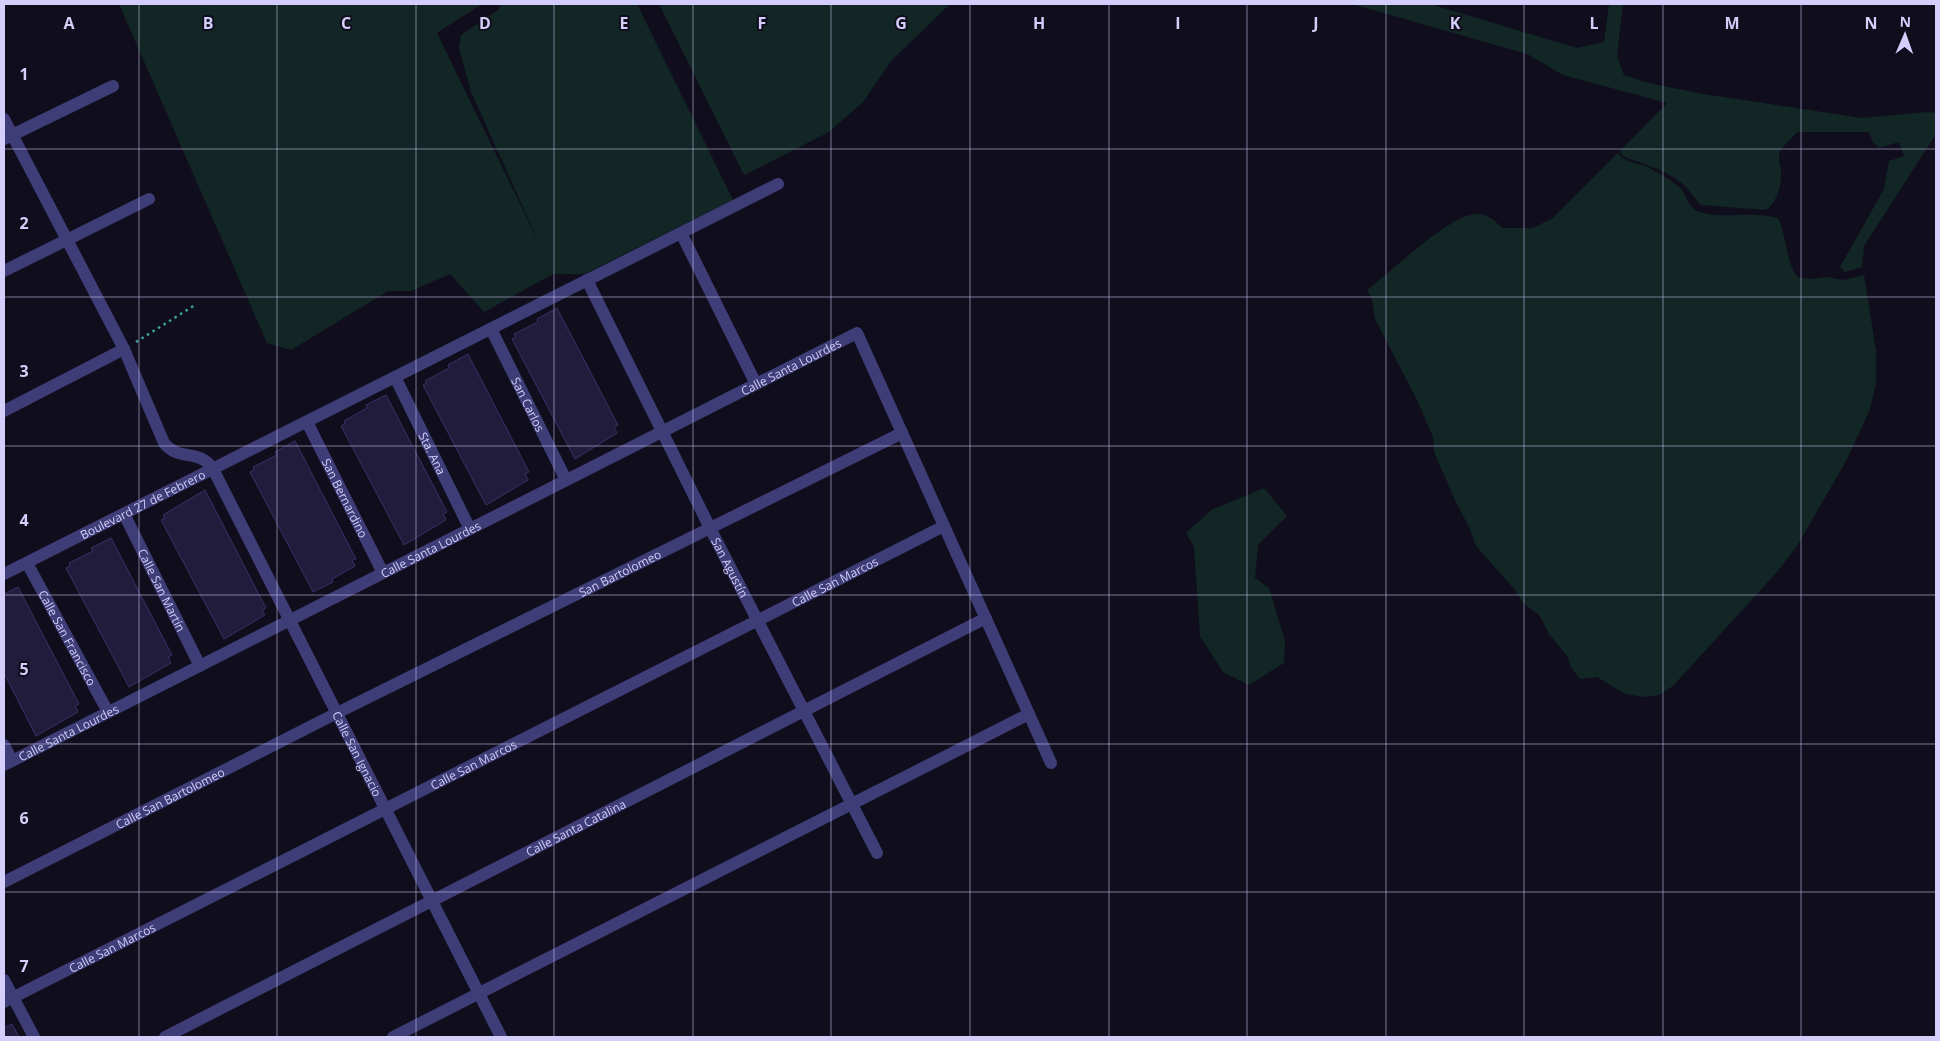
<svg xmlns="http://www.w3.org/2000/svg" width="1940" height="1041" viewBox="0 0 1940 1041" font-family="'Open Sans',sans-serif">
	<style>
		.green { fill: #112625 }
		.building { fill: #221c3c; stroke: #3a3065 }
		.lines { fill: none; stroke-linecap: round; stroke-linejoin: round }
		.path { stroke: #39a49d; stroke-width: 2.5; stroke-dasharray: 2.5 4; stroke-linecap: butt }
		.street { stroke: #3f3d77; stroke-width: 12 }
		.grid { fill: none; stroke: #d3cefa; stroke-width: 1; stroke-opacity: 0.55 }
		.labels { text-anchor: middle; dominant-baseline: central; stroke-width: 4; stroke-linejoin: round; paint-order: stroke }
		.street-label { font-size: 12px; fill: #d3cefa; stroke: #100e1d }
		.grid-label { font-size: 16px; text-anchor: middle; font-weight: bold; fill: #d3cefa; stroke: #100e1d; stroke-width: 4; stroke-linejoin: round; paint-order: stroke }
	</style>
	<rect width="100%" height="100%" fill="#100e1d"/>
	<!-- green -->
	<path class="green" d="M119,4H482L437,33L541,247L471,92L459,48L461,35L498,10L501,4H637L733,200L584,274H553L484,312L450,274L411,291H388L291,350L267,343Z
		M659,4H950L891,61L863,102L829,132L744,175Z
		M1352,4H1430L1577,48L1604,42L1609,4H1623L1617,56L1624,75L1649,83L1703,94L1862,118L1928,112L1936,113V134L1864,246L1862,267L1845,272L1840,267L1884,189L1889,161L1904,156L1899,142L1879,148L1873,142L1869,132H1797C1792,139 1783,145 1780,152C1777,159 1781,165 1781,171C1782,184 1777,203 1766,210L1701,205C1694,198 1690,190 1683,184C1665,169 1644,165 1623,156L1620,151L1667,103L1563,75L1527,54Z
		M1618,153C1624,162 1636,163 1645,166C1653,169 1676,183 1681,189C1688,197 1687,208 1700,212C1725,220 1752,210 1778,218C1787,237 1785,258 1797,277L1812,279L1826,277L1844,280L1864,275L1876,351V384L1869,412L1845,463L1797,546L1777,572L1673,686L1659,695L1645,697L1625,694L1597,677L1580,679L1572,669L1567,656L1549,634L1540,616L1522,602L1515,590L1476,546L1469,527L1455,500L1434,452L1433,437L1417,400L1375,319L1372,299L1367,290C1392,271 1447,217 1475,214C1486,213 1495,220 1502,228H1533L1553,218Z
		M1264,488L1287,516L1258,545L1255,578L1269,588L1285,641L1284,663L1249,685L1223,672L1200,636L1194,547L1186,533L1211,510Z"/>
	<!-- building -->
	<path class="building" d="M557,308L618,425L614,427L617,433L575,459L512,339L516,337L514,334L538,322L537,319Z
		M468,354L529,472L525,474L528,480L486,505L423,385L427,383L425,381L449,368L448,365Z
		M386,395L447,512L443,514L446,520L404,545L341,426L345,423L344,421L367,408L366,405Z
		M295,441L356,559L352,560L355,566L332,579L333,582L313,592L250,472L254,470L253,467L277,455L275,452Z
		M205,490L266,608L262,610L265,615L224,639L161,520L165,518L163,515Z
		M111,538L172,655L168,657L171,663L129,687L66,568L70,566L69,563L93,551L91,548Z
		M18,587L79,704L75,706L78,712L36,736L4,673V594Z
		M12,1024L19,1037H4V1028Z"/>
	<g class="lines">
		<!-- path -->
		<path class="path" d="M136,342L195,305"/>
		<!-- street -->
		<g class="street">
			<path id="s1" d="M4,119L124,349L164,443C179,462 199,448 213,469L501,1037"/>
			<path d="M4,139L113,86"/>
			<path d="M681,233L756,384"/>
			<path d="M4,271L149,199"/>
			<path id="s2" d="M587,280L710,528L877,853"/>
			<path id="s3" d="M491,329L566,480"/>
			<path id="s4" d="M395,377L470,529"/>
			<path d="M4,411L124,349"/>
			<path id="s5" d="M307,422L383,573"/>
			<path id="s6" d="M124,514L200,666"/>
			<path id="s7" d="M27,563L108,712"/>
			<path id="s8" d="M4,574L778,184"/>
			<path d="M4,745L12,761"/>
			<path id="s9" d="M4,765L857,333L1051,763"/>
			<path id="s10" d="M4,882L337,713L902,433"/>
			<path d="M4,980L34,1037"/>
			<path id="s11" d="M4,1002L944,526"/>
			<path id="s12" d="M165,1037L986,618"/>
			<path d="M393,1037L1029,714"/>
		</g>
	</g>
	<!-- grid -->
	<path class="grid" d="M139,4V1037M277,4V1037M416,4V1037M554,4V1037M693,4V1037M831,4V1037M970,4V1037M1109,4V1037M1247,4V1037M1386,4V1037M1524,4V1037M1663,4V1037M1801,4V1037M4,149H1936M4,297H1936M4,446H1936M4,595H1936M4,744H1936M4,892H1936"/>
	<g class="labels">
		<!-- street labels -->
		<g class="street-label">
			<text stroke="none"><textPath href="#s9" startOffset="882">Calle Santa Lourdes</textPath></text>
			<text stroke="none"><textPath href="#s3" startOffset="84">San Carlos</textPath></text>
			<text stroke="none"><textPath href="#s4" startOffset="85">Sta. Ana</textPath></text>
			<text stroke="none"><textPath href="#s5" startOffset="85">San Bernardino</textPath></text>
			<text stroke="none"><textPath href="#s8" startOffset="155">Boulevard 27 de Febrero</textPath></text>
			<text stroke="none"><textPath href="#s9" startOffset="478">Calle Santa Lourdes</textPath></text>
			<text stroke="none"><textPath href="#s2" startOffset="321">San Agustín</textPath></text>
			<text stroke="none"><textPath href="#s10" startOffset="689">San Bartolomeo</textPath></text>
			<text stroke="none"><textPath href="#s11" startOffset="931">Calle San Marcos</textPath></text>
			<text stroke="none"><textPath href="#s6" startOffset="85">Calle San Martín</textPath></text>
			<text stroke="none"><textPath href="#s7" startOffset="85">Calle San Francisco</textPath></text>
			<text stroke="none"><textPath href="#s9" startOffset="72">Calle Santa Lourdes</textPath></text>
			<text stroke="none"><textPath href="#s1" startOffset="738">Calle San Ignacio</textPath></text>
			<text stroke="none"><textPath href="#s11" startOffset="526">Calle San Marcos</textPath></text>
			<text stroke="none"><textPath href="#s10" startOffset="186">Calle San Bartolomeo</textPath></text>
			<text stroke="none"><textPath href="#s12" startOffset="461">Calle Santa Catalina</textPath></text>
			<text stroke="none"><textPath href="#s11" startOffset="121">Calle San Marcos</textPath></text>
		</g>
	</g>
	<g class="grid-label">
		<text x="69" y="29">A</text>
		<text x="208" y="29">B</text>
		<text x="346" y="29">C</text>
		<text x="485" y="29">D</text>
		<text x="624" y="29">E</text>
		<text x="762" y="29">F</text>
		<text x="901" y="29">G</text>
		<text x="1039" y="29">H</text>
		<text x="1178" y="29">I</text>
		<text x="1316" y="29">J</text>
		<text x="1455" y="29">K</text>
		<text x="1594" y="29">L</text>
		<text x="1732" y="29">M</text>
		<text x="1871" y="29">N</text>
		<text x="24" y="80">1</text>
		<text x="24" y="229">2</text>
		<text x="24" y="377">3</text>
		<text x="24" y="526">4</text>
		<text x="24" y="675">5</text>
		<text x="24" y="824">6</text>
		<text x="24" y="972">7</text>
	</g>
	<!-- border -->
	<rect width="1940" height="1041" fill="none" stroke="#d3cefa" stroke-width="10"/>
	<!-- north arrow -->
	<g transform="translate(1905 35) rotate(2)" stroke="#100e1d" stroke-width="4" paint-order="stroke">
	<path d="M0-4L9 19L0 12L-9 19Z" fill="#d3cefa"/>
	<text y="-8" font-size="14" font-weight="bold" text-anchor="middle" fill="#d3cefa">N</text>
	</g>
</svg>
